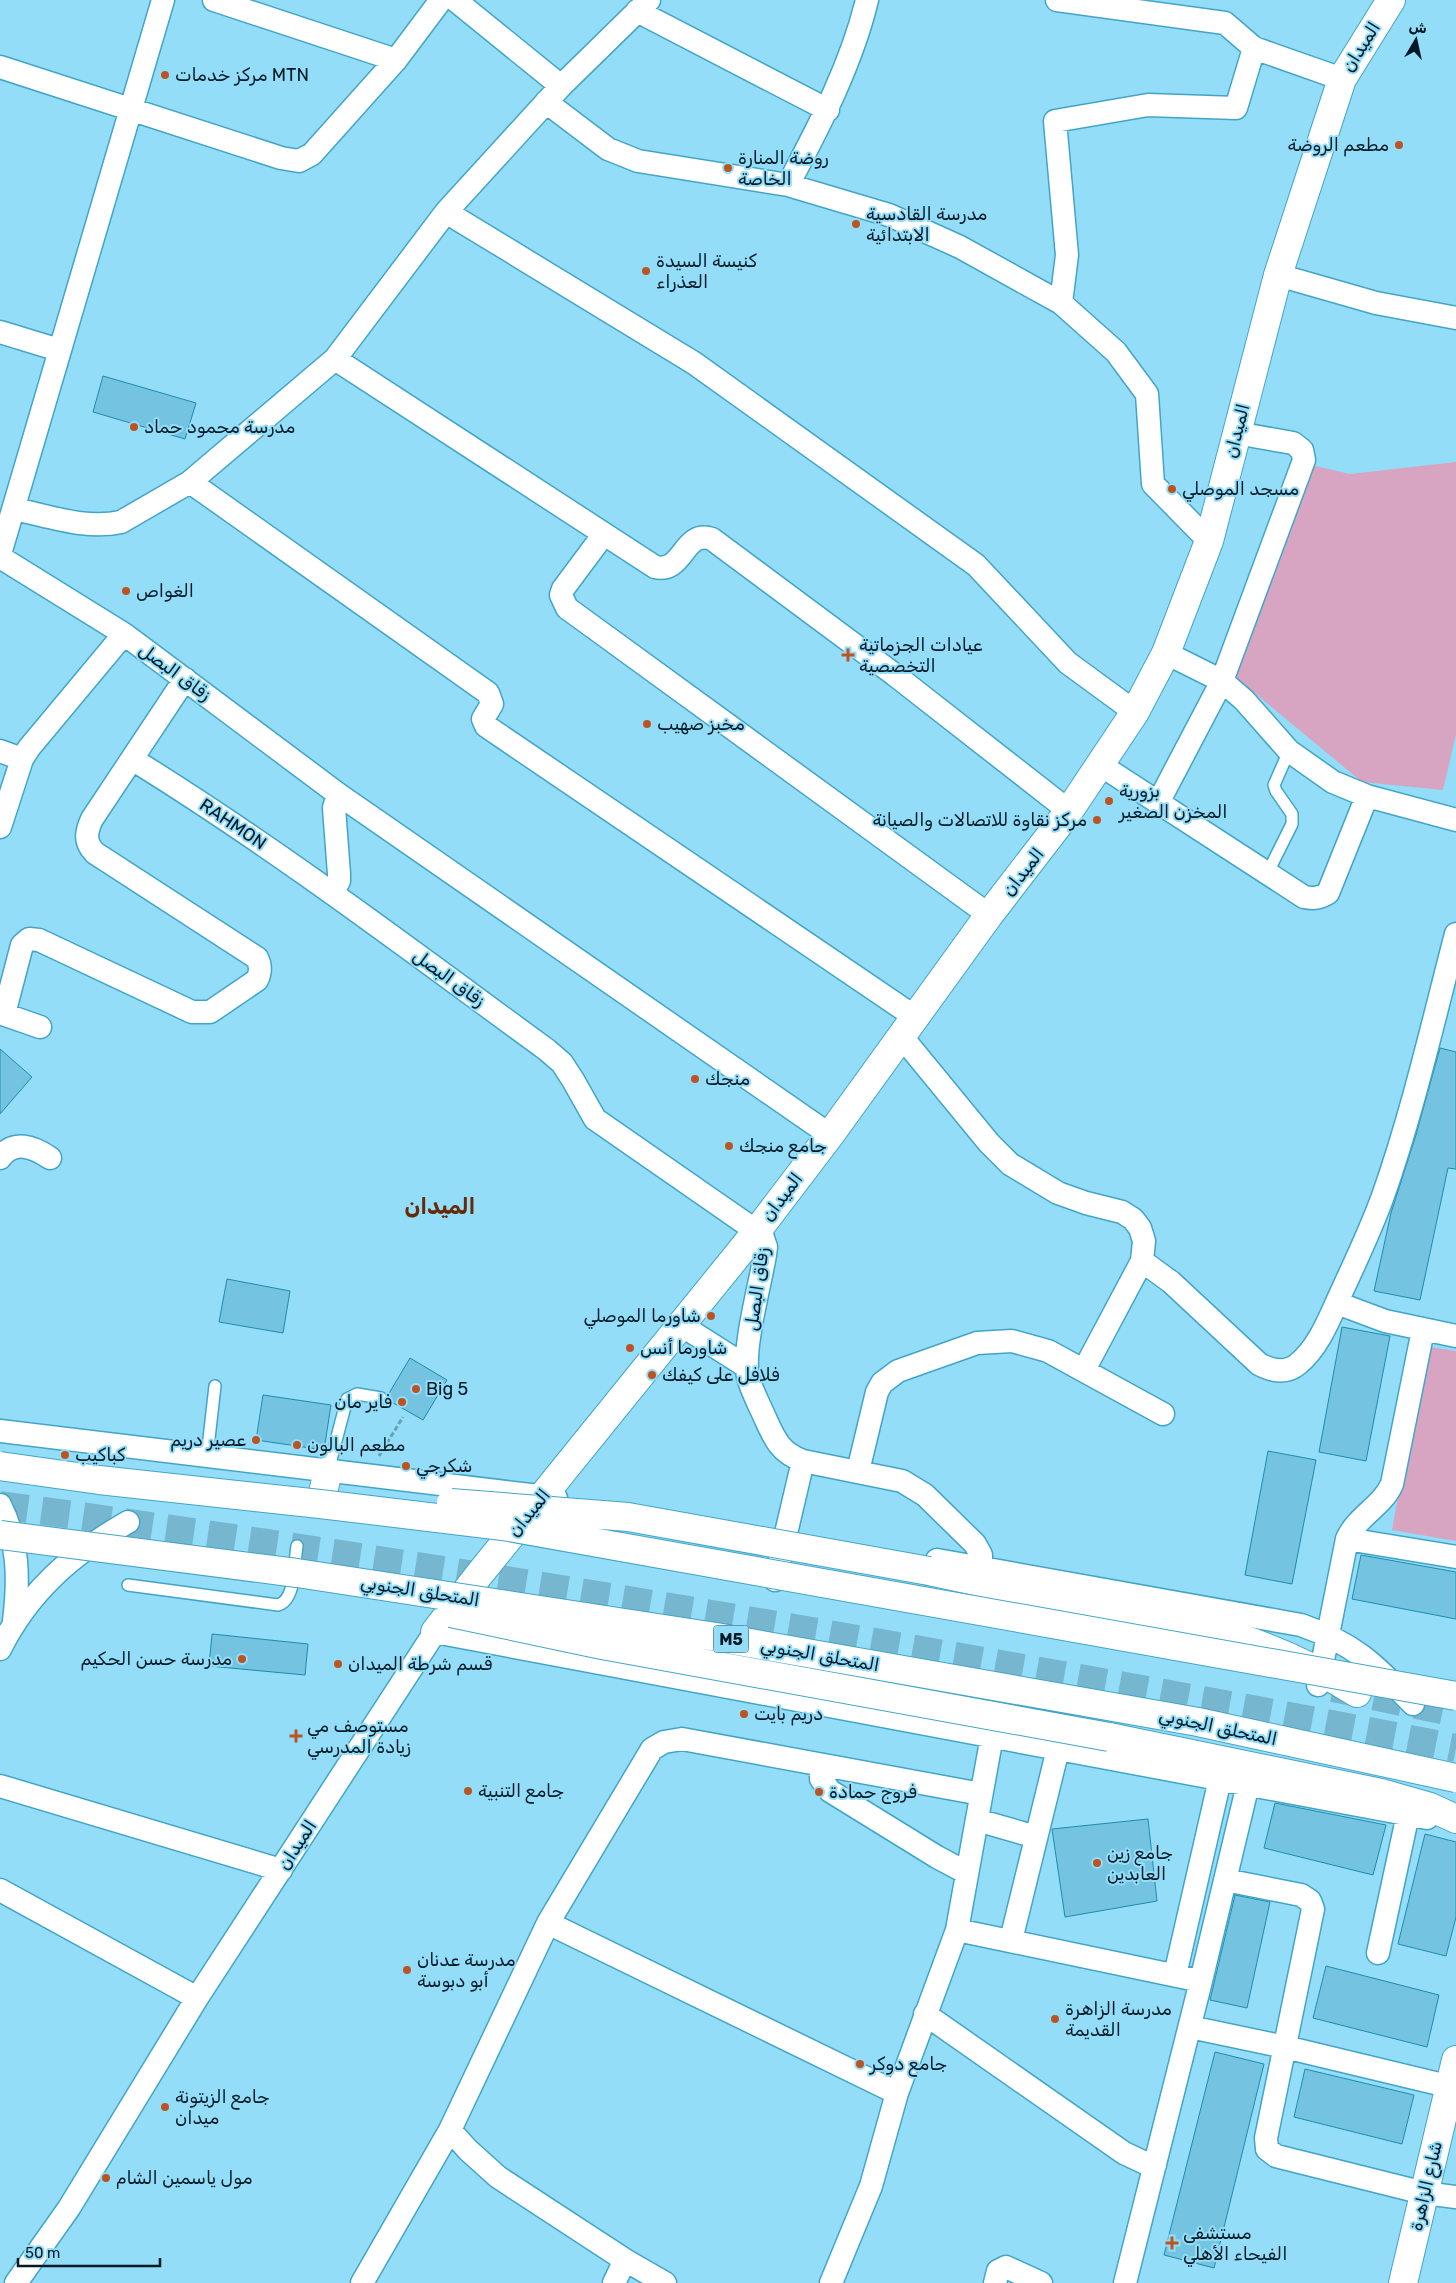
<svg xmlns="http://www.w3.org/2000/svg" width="1456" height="2283" viewBox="0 0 1456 2283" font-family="Rubik,'Noto Sans Arabic',sans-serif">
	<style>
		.green { fill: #d7a5c1 }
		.building { fill: #74c4e1; stroke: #1f8bac }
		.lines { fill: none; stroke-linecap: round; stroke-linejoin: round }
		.primary-tunnel { stroke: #76b6ce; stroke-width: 28; stroke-dasharray: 28 14; stroke-linecap: butt }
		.service-casing { stroke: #42a5c7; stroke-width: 14 }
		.minor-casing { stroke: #42a5c7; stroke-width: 25 }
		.tertiary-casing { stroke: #42a5c7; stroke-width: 30 }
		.primary-casing { stroke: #42a5c7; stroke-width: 30 }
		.motorway-casing { stroke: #42a5c7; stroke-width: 30 }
		.path { stroke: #66a1b8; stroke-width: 3; stroke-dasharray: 5 2.5; stroke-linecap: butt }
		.service { stroke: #fff; stroke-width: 11 }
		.minor { stroke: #fff; stroke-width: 22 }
		.tertiary { stroke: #fff; stroke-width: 28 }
		.primary { stroke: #fff; stroke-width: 28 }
		.motorway { stroke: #fff; stroke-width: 28 }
		.motorway-bridge-casing { stroke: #42a5c7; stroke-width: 30; stroke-linecap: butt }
		.motorway-bridge { stroke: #fff; stroke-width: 28 }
		.poi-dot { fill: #ba5523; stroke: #93ddf9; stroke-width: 2 }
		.labels { text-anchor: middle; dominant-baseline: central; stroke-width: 4; stroke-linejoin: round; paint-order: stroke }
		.shield { fill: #93ddf9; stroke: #2c5464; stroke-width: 1 }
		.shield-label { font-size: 16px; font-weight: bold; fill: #001924 }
		.street-label { font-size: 18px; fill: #001924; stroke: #93ddf9 }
		.poi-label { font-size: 18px; fill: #001924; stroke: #93ddf9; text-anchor: start }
		.district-label { font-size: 22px; font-weight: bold; fill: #682907; stroke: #93ddf9 }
	</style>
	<rect width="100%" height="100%" fill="#93ddf9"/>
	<!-- green -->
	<path class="green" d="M1456,462V734L1443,790L1362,782L1233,675L1307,464L1350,474Z
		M1425,1346L1456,1351V1541L1392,1530Z"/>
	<!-- building -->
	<path class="building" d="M103,376L196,403L185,439L93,412Z
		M1440,1048L1456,1052V1169L1448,1168L1420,1300L1374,1291L1391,1213L1416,1135Z
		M0,1049L32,1077L0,1114Z
		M227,1279L290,1291L283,1333L219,1322Z
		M1342,1327L1390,1336L1366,1461L1319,1452Z
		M410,1358L447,1380L423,1420L388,1400V1395Z
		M263,1395L331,1405L324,1450L256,1440Z
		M1268,1451L1316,1460L1292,1584L1245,1575Z
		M1361,1555L1456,1572V1619L1352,1599Z
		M212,1634L308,1644L305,1675L209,1666Z
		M1275,1803L1386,1825L1373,1875L1264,1848Z
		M1148,1819L1157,1901L1065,1917L1052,1829Z
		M1425,1834L1456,1842V1917L1446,1956L1398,1944Z
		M1235,1895L1270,1902L1247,2008L1210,2000Z
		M1326,1966L1439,1995L1427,2047L1313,2018Z
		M1215,2052L1264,2064L1214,2268L1164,2255Z
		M1305,2069L1414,2095L1402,2144L1294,2117Z"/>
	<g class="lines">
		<!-- primary-tunnel -->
		<path class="primary-tunnel" d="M0,1505C304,1546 607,1595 909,1648C1092,1680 1274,1712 1456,1748
			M1333,1688L1456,1713"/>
		<defs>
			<path id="service" d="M1268,872L1292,824V814L1276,791L1274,785L1289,751
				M207,1456L215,1386
				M328,1471L347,1399L357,1394L381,1398
				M128,1585L278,1605C296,1600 294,1563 297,1546"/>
			<path id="minor" d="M214,0L396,60
				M455,0L561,86
				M1057,0L1225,23L1254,48L1342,79
				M637,11L828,110
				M0,67L281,158L299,161L312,154L396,60L441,0
				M546,102L608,149L638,161L788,185L889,215L960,247L1061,303L1116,352L1147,394L1153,484L1209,541
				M788,185C819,126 851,66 867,0
				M446,212L694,363L976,565L1068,663L1135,712
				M1278,275L1376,303L1456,318
				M1061,303L1067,255L1055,121L1148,105L1236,108L1254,48
				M0,332L59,350
				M335,359L655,567C684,574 683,529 712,539L895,675L1069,811
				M190,482L488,693L492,704L483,719L486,726L915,1017
				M14,509C49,516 86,530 121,522L190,482L335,359L446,212L561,86L649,0
				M604,534L563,589L561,595L567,608L989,915
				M0,554L163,0
				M0,557L124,634L338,794L830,1135
				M1166,653L1222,681L1244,700L1289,751L1333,782L1367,796L1456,820
				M0,751L22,759
				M132,759C276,848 410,950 547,1050L562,1063L573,1080L595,1119L762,1235L766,1247L765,1255C760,1285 742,1350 748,1377C752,1392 760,1406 766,1420C775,1440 781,1453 803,1461L902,1481L925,1495L975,1544L981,1555V1567
				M1099,764L1304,897C1314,899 1320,898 1328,893L1367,796
				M1159,801L1222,681L1304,460L1302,450L1293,443L1236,433
				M0,827L22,759L29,748L124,634
				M332,892L339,881V874L334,808L338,794
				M0,1013L40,1027
				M4,1014L22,945L29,939L39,940L192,1012H210L257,980C261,972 261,966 257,958L95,853C84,842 86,832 92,819L185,679
				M902,1037L989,1143L1010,1164L1058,1193L1086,1203L1122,1212L1133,1219L1140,1228L1144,1241L1142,1261L1084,1370
				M0,1158C14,1139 34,1147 50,1158
				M1142,1261L1171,1282L1259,1364C1272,1371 1286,1374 1298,1364C1319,1347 1330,1317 1341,1293C1356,1261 1371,1229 1383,1196C1413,1111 1433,1022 1456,934
				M1337,1303L1385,1321L1456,1336
				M681,1325L747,1367
				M0,1431L556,1498
				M858,1471L877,1392L882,1383L898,1371L977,1343L1012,1341L1048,1351L1163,1414
				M0,1505C19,1542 19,1580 14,1621
				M1347,1539L1456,1557
				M937,1560L1301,1625C1355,1644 1374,1664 1413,1704
				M775,1580L803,1461
				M0,1649C29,1591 72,1554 128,1522
				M1318,1685L1347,1539C1357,1516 1382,1507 1392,1484L1423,1330
				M821,1765V1779L830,1791L937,1857L967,1873
				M0,1786L281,1870
				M977,1820L1036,1837
				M1225,1880L1301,1895L1310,1901L1313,1909L1266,2138L1267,2149L1276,2156L1424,2193L1456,2197
				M0,1890L197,1998
				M548,1923L897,2093
				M957,1930L1201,1981
				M1011,1940L1058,1749
				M1378,1953L1408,1814
				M1175,1975L1220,1779
				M925,2014L1124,2153L1143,2162L1155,2165
				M1190,2027L1285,2047L1456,2088
				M450,2130L468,2150L498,2177L625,2260L665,2283
				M16,2283L69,2208L197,1998L435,1632L1427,1818
				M362,2283L450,2130L548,1923L652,1749L664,1742L682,1739L981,1794
				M614,2283L625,2260
				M831,2283L871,2186L897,2093L957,1930L992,1736
				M995,2283L998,2271L1006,2267L1041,2283
				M1125,2283L1201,1981L1248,1784"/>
			<path id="tertiary" d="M435,1632L478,1576L757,1231L830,1135L989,915L1069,811L1135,712L1166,653L1209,541L1278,275L1342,79L1391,0"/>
			<path id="primary" d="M322,1497L328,1471
				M1403,2283L1456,2060"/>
			<path id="motorway" d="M929,1571L1243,1639C1284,1653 1320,1670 1357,1693
				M1109,1737L1381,1793L1430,1807L1456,1819"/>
		</defs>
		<!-- service casing -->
		<use href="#service" class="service-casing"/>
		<!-- minor casing -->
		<use href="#minor" class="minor-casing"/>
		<!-- tertiary casing -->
		<use href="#tertiary" class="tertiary-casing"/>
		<!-- primary casing -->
		<use href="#primary" class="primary-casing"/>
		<!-- motorway casing -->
		<use href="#motorway" class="motorway-casing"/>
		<!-- path -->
		<path class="path" d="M379,1456L403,1417"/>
		<!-- service -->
		<use href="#service" class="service"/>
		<!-- minor -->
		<use href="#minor" class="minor"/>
		<!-- tertiary -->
		<use href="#tertiary" class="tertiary"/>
		<!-- primary -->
		<use href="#primary" class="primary"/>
		<!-- motorway -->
		<use href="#motorway" class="motorway"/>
		<defs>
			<path id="motorway-bridge" d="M0,1466L99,1480L320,1504L503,1526L1456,1696
				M451,1503L628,1517L929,1571
				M0,1535L297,1573L716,1637L1198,1722L1456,1778
				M451,1613L602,1645L1109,1737"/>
		</defs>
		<!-- motorway-bridge casing -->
		<use href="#motorway-bridge" class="motorway-bridge-casing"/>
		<!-- motorway-bridge -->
		<use href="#motorway-bridge" class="motorway-bridge"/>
	</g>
	<!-- markers -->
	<g class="poi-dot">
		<circle cx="165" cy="75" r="5"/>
		<circle cx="1399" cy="145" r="5"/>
		<circle cx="728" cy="168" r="5"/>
		<circle cx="856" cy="224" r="5"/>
		<circle cx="646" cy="271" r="5"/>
		<circle cx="134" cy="427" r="5"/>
		<circle cx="1172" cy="489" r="5"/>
		<circle cx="126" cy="591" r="5"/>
		<path d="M845.5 647.5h5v5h5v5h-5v5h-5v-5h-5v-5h5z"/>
		<circle cx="647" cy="724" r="5"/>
		<circle cx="1109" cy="801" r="5"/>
		<circle cx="1097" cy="820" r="5"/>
		<circle cx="695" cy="1079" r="5"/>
		<circle cx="729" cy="1146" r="5"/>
		<circle cx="711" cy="1316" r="5"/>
		<circle cx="630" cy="1348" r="5"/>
		<circle cx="652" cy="1375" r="5"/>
		<circle cx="416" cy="1389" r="5"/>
		<circle cx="402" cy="1402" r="5"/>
		<circle cx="256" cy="1440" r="5"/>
		<circle cx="297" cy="1445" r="5"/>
		<circle cx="65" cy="1455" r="5"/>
		<circle cx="406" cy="1466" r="5"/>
		<circle cx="242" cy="1659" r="5"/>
		<circle cx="338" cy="1664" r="5"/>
		<circle cx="744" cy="1714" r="5"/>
		<path d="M293.5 1728.5h5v5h5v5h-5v5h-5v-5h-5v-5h5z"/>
		<circle cx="468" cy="1791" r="5"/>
		<circle cx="819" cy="1792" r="5"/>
		<circle cx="1097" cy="1863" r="5"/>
		<circle cx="407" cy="1970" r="5"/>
		<circle cx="1055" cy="2019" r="5"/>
		<circle cx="860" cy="2064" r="5"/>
		<circle cx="165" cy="2107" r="5"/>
		<circle cx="106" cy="2178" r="5"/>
		<path d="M1169.5 2235.5h5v5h5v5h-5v5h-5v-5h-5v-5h5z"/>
	</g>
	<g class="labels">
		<!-- shield labels -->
		<rect class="shield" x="713.5" y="1625.5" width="35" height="27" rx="4"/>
		<g class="shield-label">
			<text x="731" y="1639">M5</text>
		</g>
		<!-- street labels -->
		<g class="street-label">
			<text transform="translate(1361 47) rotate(-58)">الميدان</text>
			<text transform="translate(1237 431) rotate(-76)">الميدان</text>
			<text transform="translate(175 672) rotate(36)">زقاق البصل</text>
			<text transform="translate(233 824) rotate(34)">RAHMON</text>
			<text transform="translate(1023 872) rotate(-52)">الميدان</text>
			<text transform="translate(449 978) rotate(36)">زقاق البصل</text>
			<text transform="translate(782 1197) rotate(-53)">الميدان</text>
			<text transform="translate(757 1289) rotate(-82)">زقاق البصل</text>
			<text transform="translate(529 1513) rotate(-51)">الميدان</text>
			<text transform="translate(420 1591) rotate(9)">المتحلق الجنوبي</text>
			<text transform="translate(820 1655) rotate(10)">المتحلق الجنوبي</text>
			<text transform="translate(1218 1727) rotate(12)">المتحلق الجنوبي</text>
			<text transform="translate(297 1845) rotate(-57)">الميدان</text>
			<text transform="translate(1426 2186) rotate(-77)">شارع الزاهرة</text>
		</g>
		<!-- poi labels -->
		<g class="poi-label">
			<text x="175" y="75">مركز خدمات MTN</text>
			<text x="1389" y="145" text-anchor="end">مطعم الروضة</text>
			<text x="738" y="158">روضة المنارة<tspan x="738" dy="21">الخاصة</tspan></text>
			<text x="866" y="214">مدرسة القادسية<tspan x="866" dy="21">الابتدائية</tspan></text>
			<text x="656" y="261">كنيسة السيدة<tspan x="656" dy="21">العذراء</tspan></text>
			<text x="144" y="427">مدرسة محمود حماد</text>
			<text x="1182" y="489">مسجد الموصلي</text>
			<text x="136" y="591">الغواص</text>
			<text x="859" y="645">عيادات الجزماتية<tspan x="859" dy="21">التخصصية</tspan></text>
			<text x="657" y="724">مخبز صهيب</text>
			<text x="1119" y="791">بزورية<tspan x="1119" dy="21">المخزن الصغير</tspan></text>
			<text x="1087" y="820" text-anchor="end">مركز نقاوة للاتصالات والصيانة</text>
			<text x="705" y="1079">منجك</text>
			<text x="739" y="1146">جامع منجك</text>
			<text x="701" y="1316" text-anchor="end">شاورما الموصلي</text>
			<text x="640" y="1348">شاورما أنس</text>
			<text x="662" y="1375">فلافل على كيفك</text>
			<text x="426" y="1389">Big 5</text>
			<text x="392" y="1402" text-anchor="end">فاير مان</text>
			<text x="246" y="1440" text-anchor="end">عصير دريم</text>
			<text x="307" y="1445">مطعم البالون</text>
			<text x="75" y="1455">كباكيب</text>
			<text x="416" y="1466">شكرجي</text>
			<text x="232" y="1659" text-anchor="end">مدرسة حسن الحكيم</text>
			<text x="348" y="1664">قسم شرطة الميدان</text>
			<text x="754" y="1714">دريم بايت</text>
			<text x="307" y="1726">مستوصف مي<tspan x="307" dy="21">زيادة المدرسي</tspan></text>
			<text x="478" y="1791">جامع التنبية</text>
			<text x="829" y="1792">فروج حمادة</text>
			<text x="1107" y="1853">جامع زين<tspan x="1107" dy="21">العابدين</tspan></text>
			<text x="417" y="1960">مدرسة عدنان<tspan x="417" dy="21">أبو دبوسة</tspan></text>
			<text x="1065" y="2009">مدرسة الزاهرة<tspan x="1065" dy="21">القديمة</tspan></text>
			<text x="870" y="2064">جامع دوكر</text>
			<text x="175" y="2097">جامع الزيتونة<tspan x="175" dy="21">ميدان</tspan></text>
			<text x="116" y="2178">مول ياسمين الشام</text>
			<text x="1183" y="2233">مستشفى<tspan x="1183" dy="21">الفيحاء الأهلي</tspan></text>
		</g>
		<!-- district labels -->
		<g class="district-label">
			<text x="440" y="1206">الميدان</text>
		</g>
	</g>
	<!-- north arrow -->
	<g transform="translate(1416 40) rotate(9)" stroke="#93ddf9" stroke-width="4" paint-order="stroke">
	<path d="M0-4L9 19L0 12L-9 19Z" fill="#001924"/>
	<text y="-8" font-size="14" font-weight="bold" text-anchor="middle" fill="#001924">ش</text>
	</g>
	<!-- scale -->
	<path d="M18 2258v8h142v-8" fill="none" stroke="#001924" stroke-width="2.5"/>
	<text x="25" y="2258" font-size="15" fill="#001924" stroke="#93ddf9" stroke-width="4" paint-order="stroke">50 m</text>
</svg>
